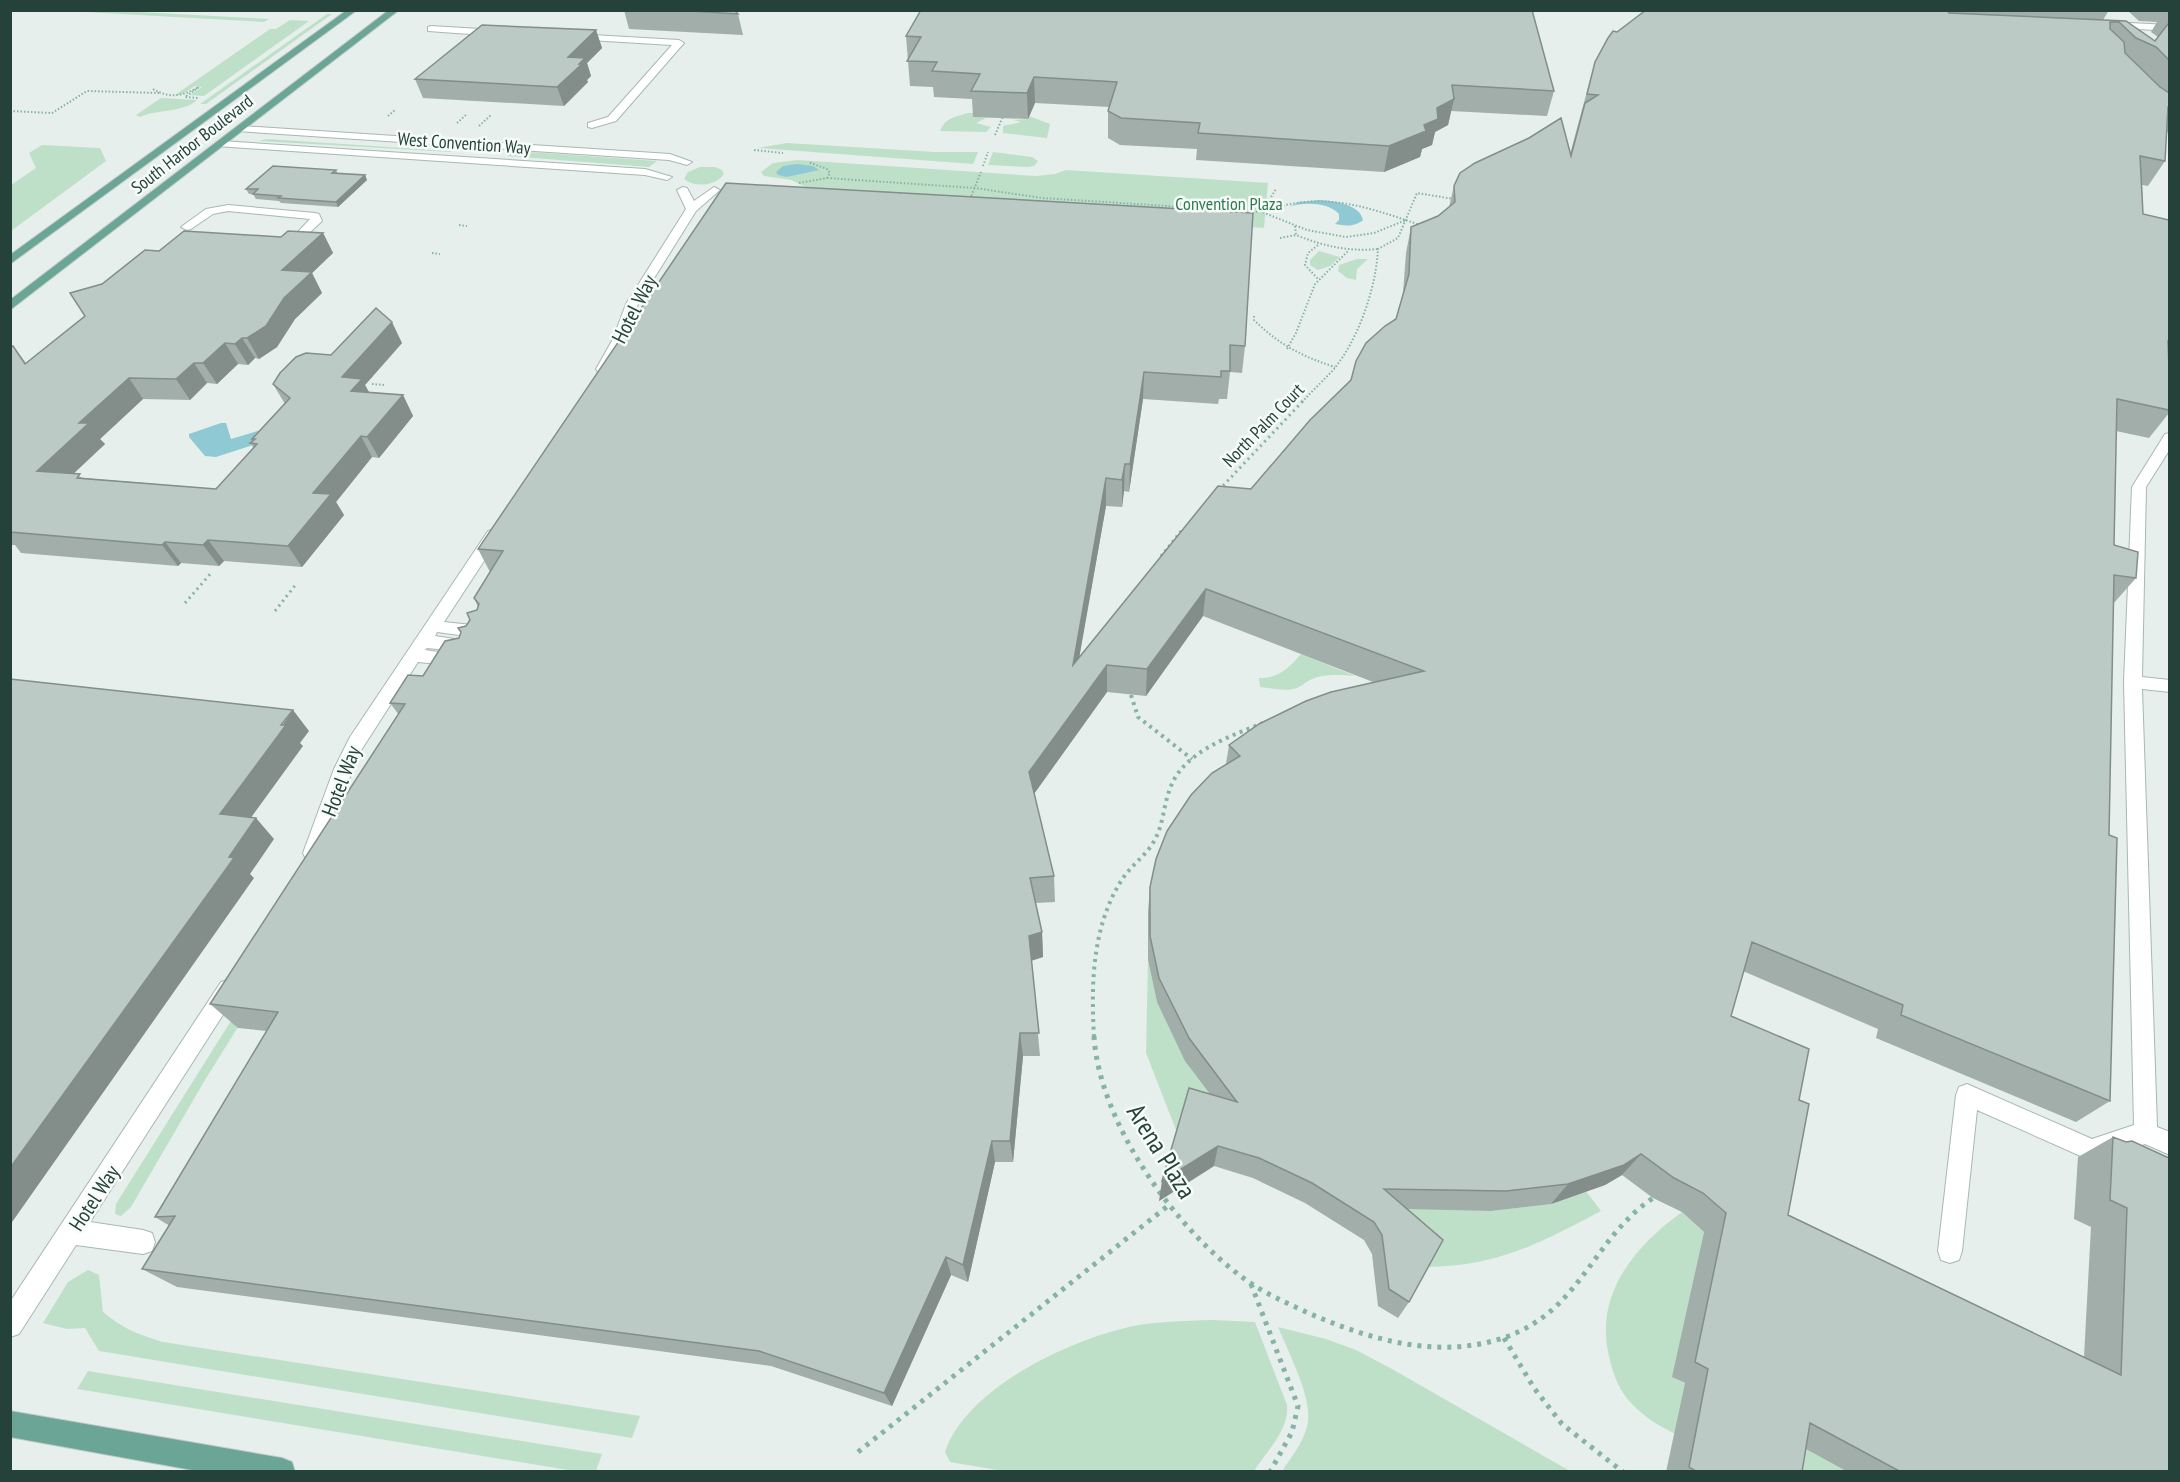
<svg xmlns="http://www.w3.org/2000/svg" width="2180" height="1482" viewBox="0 0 2180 1482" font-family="'PT Sans Narrow',sans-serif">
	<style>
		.green { fill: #bfe0c8 }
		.water { fill: #8ec9d4 }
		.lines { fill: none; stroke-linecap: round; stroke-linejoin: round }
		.minor-casing { stroke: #a8b8b2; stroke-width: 2 }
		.major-casing { stroke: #c2cac8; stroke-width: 2 }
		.path-far3 { stroke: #86b3a5; stroke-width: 2; stroke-dasharray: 1.5 2; stroke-linecap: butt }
		.path-far2 { stroke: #86b3a5; stroke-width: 3; stroke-dasharray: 2 4; stroke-linecap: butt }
		.path-far1 { stroke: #86b3a5; stroke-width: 4; stroke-dasharray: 3 4.5; stroke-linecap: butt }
		.path { stroke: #86b3a5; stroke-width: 5; stroke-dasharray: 4 6; stroke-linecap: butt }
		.minor { fill: #fff; fill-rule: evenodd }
		.major { fill: #6aa596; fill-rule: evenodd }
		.wall { fill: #a1aea9 }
		.shaded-wall { fill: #838d89 }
		.building { fill: #bbcac4; stroke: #838d89; stroke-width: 1.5 }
		.labels { text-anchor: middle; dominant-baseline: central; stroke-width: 5; stroke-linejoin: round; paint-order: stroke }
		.far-street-label { font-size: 18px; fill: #24423a; stroke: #f7fbf9 }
		.far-park-label { font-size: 18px; fill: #2d7a4b; stroke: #f7fbf9 }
		.street-label { font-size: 21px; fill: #24423a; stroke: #f7fbf9 }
		.near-street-label { font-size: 26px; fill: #24423a; stroke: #f7fbf9 }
	</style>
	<rect width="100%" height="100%" fill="#e6efeb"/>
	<!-- green -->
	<path class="green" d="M67,11H121L269,19L264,22Z
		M327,14H332L206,104H200Z
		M290,20L309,21L204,96L190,95L202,87L195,86L181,95H175L270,29H276Z
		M161,98L197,100C183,113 157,109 140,117L136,115Z
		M968,113H975L974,116L986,118L976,123L991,127L986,132L940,131C945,118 955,117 968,113Z
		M1029,116L1050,124L1047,138L1003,133V126L1021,122L1014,120L1028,119Z
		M267,139L450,151L452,152L259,141Z
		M787,143L935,152H978L973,164L758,148Z
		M42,145L100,148L106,161L11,231V185L36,168L29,153Z
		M515,151L657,161L649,167L507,156Z
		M993,152L1032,157L1038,161L1034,166L1028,167L988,165Z
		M798,160L1036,176L1055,174L1066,170L1268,183L1264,228L830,198L791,180L764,176L761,172L773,163Z
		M700,167H715L722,170L724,174C716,186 695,188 684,179L688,172Z
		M1319,251L1340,257L1330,266L1318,270L1310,265V260Z
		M1357,259H1368L1357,269L1356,280L1347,278L1338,271L1339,265Z
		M1301,654L1355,676C1343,675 1330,674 1318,677C1309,679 1305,684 1297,688C1286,692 1271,688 1260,687L1259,678C1279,678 1288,669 1301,654Z
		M335,855L238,1027L205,1080L131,1207L121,1216L115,1214L116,1204Z
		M1148,960L1157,1002L1216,1102L1178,1135L1146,1053Z
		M1585,1190L1601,1211C1540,1243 1497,1267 1425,1267L1396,1207L1491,1211L1551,1204Z
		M1682,1212L1704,1232L1673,1377L1848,1471C1826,1471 1796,1475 1775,1471C1758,1468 1740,1459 1724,1453C1691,1441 1657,1430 1632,1404C1619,1391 1613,1374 1609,1356C1594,1294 1635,1246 1682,1212Z
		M88,1270L99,1275L103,1312C122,1328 139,1335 163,1342L640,1416L632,1438L99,1351L85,1328L67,1329L43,1323L68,1282Z
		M1213,1320L1255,1322L1287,1405C1290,1429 1266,1452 1254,1471L1009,1472L950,1462L945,1452C966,1390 1062,1344 1121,1329C1150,1321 1183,1321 1213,1320Z
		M1278,1327L1326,1339L1356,1350L1392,1369L1570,1471H1282C1292,1456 1306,1439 1308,1421C1311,1394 1288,1352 1278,1327Z
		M88,1371L602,1454L596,1471H574L77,1389Z"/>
	<!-- water -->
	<path class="water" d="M797,164L813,166L819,170L787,177L778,175L776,172L783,166Z
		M1320,200C1333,201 1360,204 1363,220C1355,227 1345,226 1335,224L1339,220V214C1328,202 1303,202 1289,207L1299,202Z
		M221,423H226L231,439L261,430L259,443L216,457L205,456L189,437V434Z"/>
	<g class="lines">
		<defs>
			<path id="minor" d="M2110,22L2170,25V31L2107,27V23Z
				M431,26L497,30L502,33L497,36L428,31V27Z
				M575,34L679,40L684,43L616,121L592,128L588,127V123L608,117L672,45L572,39V35Z
				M241,126L670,154L692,162L687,165L669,160L237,131L236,129Z
				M221,141L645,169L672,177L667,180L645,175L217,146L216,144Z
				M683,187L687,188L694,201L714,187L720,190L696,211L638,304L625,339L610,369L608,372H598L596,369L613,339L626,304L686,209L677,190Z
				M228,205L315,213L319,214L322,221L305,237L301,238L295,235L310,219L228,211L213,214L191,229L187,230L181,227L206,209Z
				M2170,433V449L2146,487L2142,677L2170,680V692L2142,689L2157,1127L2170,1132V1155L2145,1144L2092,1161L1977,1110L1962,1251L1959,1260L1950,1263L1941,1260L1938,1251L1956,1095L1959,1087L1967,1084L2092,1139L2134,1125L2124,682L2132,487L2165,434Z
				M493,530L501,535L444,622L481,626L487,628L489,632L487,636L481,638L437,632L435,636L474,642L476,646L474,650L468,652L427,648L425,650L465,656L467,660L465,664L459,666L418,662L358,755L320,859L313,861L306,859L303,853L334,769L350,737L488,531Z
				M228,980L235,982L239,989L235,996L90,1222L143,1230L152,1233L155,1242L152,1251L143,1254L76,1245L19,1334L10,1337V1302L221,982Z"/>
			<path id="major" d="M347,10H357L10,264V255Z
				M389,10H399L10,310V300Z
				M10,1411L282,1458L292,1462L295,1472H203L10,1437Z"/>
		</defs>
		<!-- minor casing -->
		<use href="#minor" class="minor-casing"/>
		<!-- major casing -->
		<use href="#major" class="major-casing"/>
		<!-- path-far3 -->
		<path class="path-far3" d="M153,89C170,99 182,96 199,87L185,97L199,98
			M10,111L52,113L87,91L159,93
			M388,116L396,109
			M457,123L467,114
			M479,126L491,115
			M995,135L1004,114
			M754,150L783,153
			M983,166L988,152
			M827,178L975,188L1042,198L1262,212L1307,230L1346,237L1374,233L1406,220
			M799,183L827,178L830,173L827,169L808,162
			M970,199L981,172
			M1262,212L1276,189
			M1263,212C1320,190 1365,206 1420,225
			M459,225L467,226
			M1295,226L1296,235C1323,246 1349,252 1378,249
			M1280,238L1296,235
			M1318,245L1308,253L1305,265L1318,279
			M432,253L440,254
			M1254,316V320C1278,344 1303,357 1335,367
			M1287,349L1296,333L1315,284L1348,251
			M372,384L385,385
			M1302,402C1312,391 1324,380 1334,369C1359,338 1376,288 1378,249L1398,238L1417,193L1454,199"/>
		<!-- path-far2 -->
		<path class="path-far2" d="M1219,490L1303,401
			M1161,556L1181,531
			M185,603L212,572
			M275,611L297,583"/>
		<!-- path-far1 -->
		<path class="path-far1" d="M1131,695L1138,717L1192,759
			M1094,1037C1091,983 1092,925 1123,878C1132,865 1145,856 1153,843C1164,825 1163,805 1171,786C1185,751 1231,736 1263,723"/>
		<!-- path -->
		<path class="path" d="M1094,1036C1099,1123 1176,1230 1246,1280C1264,1293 1285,1302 1306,1312C1368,1339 1436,1360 1503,1338C1581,1312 1592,1239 1653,1198
			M1251,1284L1298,1406L1292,1432L1270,1472
			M1504,1338L1534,1388L1562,1424L1623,1472
			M858,1452L1169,1205"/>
		<!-- minor -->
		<use href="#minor" class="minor"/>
		<!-- major -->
		<use href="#major" class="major"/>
	</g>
	<!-- wall -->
	<path class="wall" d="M624,10H734L738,14L743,35L629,29Z
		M1646,10H2109L2103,20L2126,21L2155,41L2158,37L2151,32L2163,12L2157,22L2139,21L2127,10H2169V133L2166,132L2165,161L2148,186L2142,185L2143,214L2169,220V413L2149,438L2116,431L2114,545L2136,578L2113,604L2109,835L2110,1101L2076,1122L1876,1038L1878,1029L1743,971L1731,1016L1799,1100L1788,1215L2084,1357L2091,1227L2074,1219L2078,1157L2113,1137L2126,1142L2169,1472H1848L1806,1449L1802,1472H1666L1685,1383L1672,1377L1704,1232L1682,1212L1653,1198L1622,1175L1605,1185L1551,1204L1491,1211L1407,1209L1409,1302L1398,1318L1378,1306L1372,1254L1364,1240L1305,1203L1253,1178L1214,1166L1159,1201L1210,1094L1185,1061L1157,1002L1148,960V912L1150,887L1226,764L1229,745L1373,682L1203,616L1146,696L1107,692L1034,794L1054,876L1055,902L1035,903L1042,932L1043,957L1031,960L1040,1056H1023L1013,1162H995L968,1282L951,1275L892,1406L771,1366L177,1287L142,1269L170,1226L155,1217L267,1031L238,1028L210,1004L399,715L390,703L423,676L459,638L466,626L477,610L478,607L474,598L490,572L478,549L726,183L1245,346L1242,373L1230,372L1227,399H1219L1218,404L1143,399L1129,492L1124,491L1122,507L1106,506L1079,657L1251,489L1351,380L1396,319L1403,293L1406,253L1411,227L1438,216L1449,207L1454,186L1570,154L1595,62L1617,32Z
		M596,30L602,48L587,63L591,76L587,80L588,82L564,106L423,98L415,79Z
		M906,36L1554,91L1547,116L1451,111L1448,125L1435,132L1432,145L1422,149L1420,157L1384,172L1196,160L1197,149L1120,145L1108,138V111L1110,107L1035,103L1028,119L973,117L972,99L934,97L933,87L910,86Z
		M336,170L338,174L365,175L367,180L338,207L281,203L279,201L256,199L253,194H249L246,189Z
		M323,233L333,253L312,273L322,293L295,319L277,347L259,359L255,358L248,365L238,364L217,384L207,383L190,400L143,399L100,439L105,444L73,474L83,478L216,489L254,448L250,443L253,440L252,439L285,404L273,384L331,355L402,343L365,385L369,392L403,395L413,416L379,458L372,457L336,502L344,515L302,567L224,561L219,566L181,563L178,566L21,553L15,545H10V347L13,346L26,363L85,316L102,284L159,251Z"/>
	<!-- shaded-wall -->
	<path class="shaded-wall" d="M596,30L602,48L587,63L591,76L587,80L588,82L564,106L557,87L568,57Z
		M1034,77L1035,103L1028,119L1027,93Z
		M1454,99L1448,125L1435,132L1432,145L1422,149L1420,157L1384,172L1389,146L1424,125L1437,108Z
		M365,175L367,180L338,207L336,202Z
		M323,233L333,253L312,273L322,293L295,319L277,347L259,359L247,338L284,298L282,270Z
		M392,322L402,343L365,385L373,400L362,412L342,377Z
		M242,338L255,358L248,365L235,344Z
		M225,343L238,364L217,384L203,363Z
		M194,363L207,383L190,400L176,379Z
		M1144,372L1143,399L1129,492L1130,464Z
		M129,378L143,399L100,439L105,444L54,492L37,471L79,423Z
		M403,395L413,416L379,458L367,437Z
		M361,436L372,457L336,502L344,515L302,567L288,546L313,493Z
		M1125,464L1124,491L1122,507V480Z
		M1106,478V506L1073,693V665Z
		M208,540L224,561L219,566L203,545Z
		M165,542L181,563L178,566L162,545Z
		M1206,589L1203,616L1146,696L1147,669Z
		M1107,665V692L1031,798L1029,772Z
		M293,710L309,731L300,743L303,746L239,834L220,814Z
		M256,818L274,839L250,874L254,878L10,1225V1168Z
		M1042,932L1043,957L1031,961L1029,936Z
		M1020,1033L1023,1056L1013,1162L1010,1141Z
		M992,1141L995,1162L968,1282L963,1265Z
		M1218,1146L1214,1166L1159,1201L1162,1181Z
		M1641,1154L1622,1175L1605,1185L1551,1204L1568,1184Z
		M946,1257L951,1275L892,1406L884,1393Z"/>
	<!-- building -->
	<path class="building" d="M674,10H734L738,14Z
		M921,10H1532L1554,91L1452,85L1454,99L1437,108L1438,119L1424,125L1426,131L1389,146L1198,133L1200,123L1121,118L1108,111L1117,82L1034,77L1027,93L971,91L980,74L932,71L937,62L907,61L921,37L906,36Z
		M1646,10H1947L1949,13L2126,21L2155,41L2168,24H2169V60L2156,47L2136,38L2119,22H2110V29L2124,42L2125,53L2160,87L2169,93V107H2168L2165,161L2140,156L2143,214L2169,220V341H2168L2169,369V410L2117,399L2114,545L2138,552L2136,578L2114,575L2109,835L2117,838L2110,1101L1901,1015L1903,1005L1752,942L1731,1016L1809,1049L1799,1100L1809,1104L1788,1215L2121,1375L2127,1208L2110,1200L2113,1137L2126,1142L2132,1141L2169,1158V1472H1901L1810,1423L1802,1472H1697L1689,1467L1708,1369L1695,1362L1726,1213L1703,1193L1674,1178L1641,1154L1624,1165L1568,1184L1506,1191L1384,1189L1443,1240L1409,1302L1389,1289L1382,1235L1374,1222L1312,1183L1259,1158L1218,1146L1162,1181L1189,1088L1237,1102L1189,1038L1159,978L1150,936V887L1156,859L1167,831L1191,795L1212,773L1240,756L1229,745L1259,724L1306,701L1331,692L1424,671L1206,589L1147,669L1107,665L1029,772L1054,876L1030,878L1042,932L1029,936L1039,1033H1020L1010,1141H992L963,1265L946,1257L884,1393L759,1351L142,1269L175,1216L155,1217L278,1012L210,1004L405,704L390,703L408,675L423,676L445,641L459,638L461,632L458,628L466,626L470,620L467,613L477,610L479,604L474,598L503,551L478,549L726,183L1253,213L1245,346L1230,345V371H1221V377L1144,372L1130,464H1125L1122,480L1106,478L1073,665L1218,486L1251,489L1310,420L1351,380L1356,361L1366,343L1385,326L1396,319L1409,274L1411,227L1438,216L1455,202L1454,186L1460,173L1475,163L1529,138L1561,118L1571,156L1585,103L1598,95L1587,94L1595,62L1608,38L1613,31L1617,32Z
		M482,25L596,30L568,57L585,58L579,64H582L557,87L415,79Z
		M273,166L336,170L332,173L365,175L336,202L278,198L281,196L253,194L258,189H246Z
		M184,231L281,237L288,231L323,233L282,270L312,272L284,298L266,326L247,338H242L235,344L225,343L203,363H194L176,379L129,378L79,423H89L37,471L80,474L77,478L216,489L257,444L250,443L255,439H252L290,398L273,384L280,373L296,357L306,353L331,355L376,308L392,322L342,377L362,379L351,391L403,395L367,437L361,436L313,493L331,494L288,546L208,540L203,545L165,542L162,545L10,532V347L13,346L25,364L85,316L70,293L102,284L145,250L159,251Z
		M10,679L293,710L281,725H286L220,814L256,818L229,857L234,858L10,1168Z"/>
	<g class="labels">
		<!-- far-street labels -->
		<g class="far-street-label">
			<text transform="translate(464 143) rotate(4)">West Convention Way</text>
			<text transform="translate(192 144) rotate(-38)">South Harbor Boulevard</text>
			<text transform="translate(1263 425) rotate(-46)">North Palm Court</text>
		</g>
		<!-- far-park labels -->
		<g class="far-park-label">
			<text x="1229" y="203">Convention Plaza</text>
		</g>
		<!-- street labels -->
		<g class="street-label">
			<text transform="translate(634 309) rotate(-63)">Hotel Way</text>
			<text transform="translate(341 781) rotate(-69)">Hotel Way</text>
			<text transform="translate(94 1198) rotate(-57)">Hotel Way</text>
		</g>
		<!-- near-street labels -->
		<g class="near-street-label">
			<text transform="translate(1162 1151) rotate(58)">Arena Plaza</text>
		</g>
	</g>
	<!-- border -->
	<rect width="2180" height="1482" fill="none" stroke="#24423a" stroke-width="24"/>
</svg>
